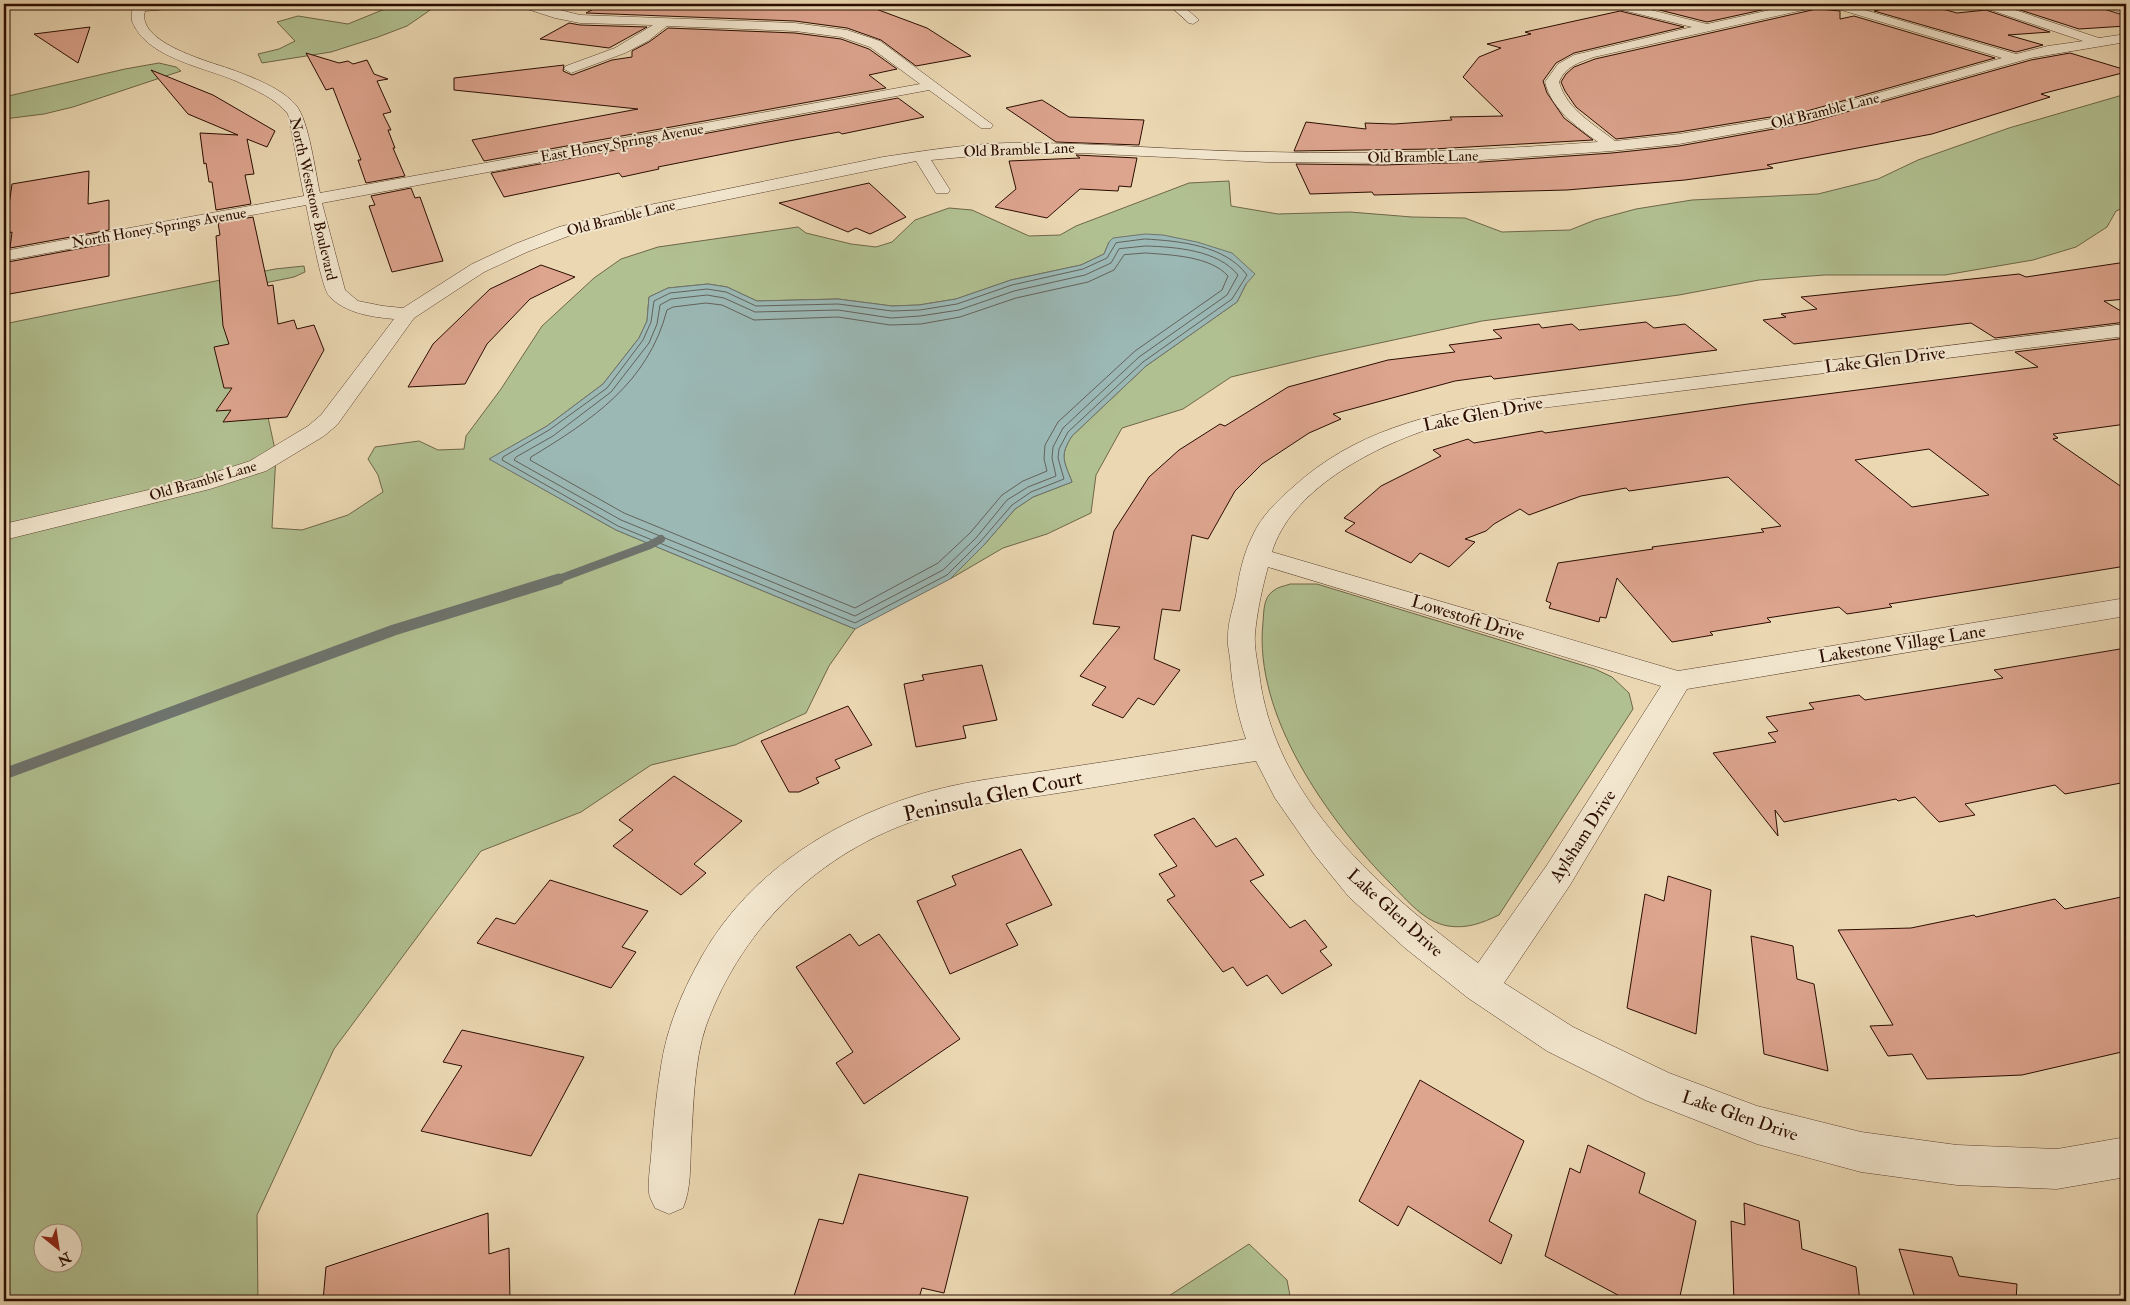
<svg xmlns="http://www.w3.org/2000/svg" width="2130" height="1305" viewBox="0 0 2130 1305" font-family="'IM FELL Double Pica',serif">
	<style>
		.green { fill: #b1c091; stroke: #6e6648; fill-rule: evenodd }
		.water { fill: #9bb8b5; stroke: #6e736d }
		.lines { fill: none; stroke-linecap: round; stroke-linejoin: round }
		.shore { stroke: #63625a; stroke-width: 1 }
		.stream-far1 { stroke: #6e736d; stroke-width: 8 }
		.stream { stroke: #6e736d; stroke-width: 11 }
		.building { fill: #dda48e; stroke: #2b0c00; fill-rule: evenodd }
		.minor-casing { stroke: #5b3f2d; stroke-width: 1 }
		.minor { fill: #f2e6ce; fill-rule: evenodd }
		.labels { text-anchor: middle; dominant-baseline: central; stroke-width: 4; stroke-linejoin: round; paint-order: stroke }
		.far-street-label { font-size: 15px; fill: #2b0c00; stroke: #f2e6ce }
		.street-label { font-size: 18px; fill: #2b0c00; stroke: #f2e6ce }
		.near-street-label { font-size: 21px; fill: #2b0c00; stroke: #f2e6ce }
	</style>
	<rect width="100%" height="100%" fill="#ebd8b3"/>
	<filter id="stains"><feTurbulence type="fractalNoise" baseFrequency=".004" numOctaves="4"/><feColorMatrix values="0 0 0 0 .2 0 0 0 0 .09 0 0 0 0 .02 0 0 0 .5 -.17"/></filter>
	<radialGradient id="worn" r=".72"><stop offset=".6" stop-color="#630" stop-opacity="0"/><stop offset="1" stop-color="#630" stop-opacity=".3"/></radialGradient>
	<!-- green -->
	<path class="green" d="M397,4H439L407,26L378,37L331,52L262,63L258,54L279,49L295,41L277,22L298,16L348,24Z
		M159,63L176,67L181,71L73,107L44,114L4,119V97L125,69Z
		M2126,94V207L2116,211L2107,227L2076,247L2033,260L1945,275H1824L1759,280L1679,295L1482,321L1319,356L1231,377L1183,409L1122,428L1096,475L1091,513L1047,534L1003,548L950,579L984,545L1015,509L1033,497L1072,482C1064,461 1059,456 1072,436L1146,366L1237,302L1246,284L1109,242L1104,254L1081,265L1011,280L956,299L919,305L892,306L838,299L757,301L727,287L708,284L668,288L649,297L647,321L639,338L603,384L547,426L490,459L616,530L855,629L829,666L806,713L735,745L651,765L581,812L481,851L334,1049L257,1215L258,1301H4V324L275,269L304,266L305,272L294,277L260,284L252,344L276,454L272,528L302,530L348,515L383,492L378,475L368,459L375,447L419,441L438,450L464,449L466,436L501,389L542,326L594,278L621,259L658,247L798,227L806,233L851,244L876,247L892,242L915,220L949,208L972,210L1029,236L1060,235L1076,226L1189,183L1229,181L1231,206L1278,214L1350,212L1412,217L1465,218L1502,232L1570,230L1595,220L1636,209L1692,200L1818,194L1878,179L1918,160L2009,128ZM42,1232H72V1262H42Z
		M1290,584H1317L1595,669L1612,677L1629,693L1633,709L1499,915C1482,923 1467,929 1448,926C1424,922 1407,900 1391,884C1329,821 1253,716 1263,622C1264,612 1263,598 1273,591C1277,587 1285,586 1290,584Z
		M1249,1244L1287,1280L1291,1301H1161Z"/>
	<!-- water -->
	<path class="water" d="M1145,234L1163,235L1197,242L1232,253L1255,274L1246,284L1237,302L1146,366L1072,436C1059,456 1064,461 1072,482L1033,497L1015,509L984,545L950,579L855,629L616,530L489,459L547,426L603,384L639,338L647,321L649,297L668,288L708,284L727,287L757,301L838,299L892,306L919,305L956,299L1011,280L1081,265L1104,254L1109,242L1113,238Z"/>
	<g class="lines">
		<!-- shore -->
		<path class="shore" d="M1145,239C1179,241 1225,245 1247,275L1232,299L1143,362L1068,432L1059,449L1058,458L1064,479L1031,492L1012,505L980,542L947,575L855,623L618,526L502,460L503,457L549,430L607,388L643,340L651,322L654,301L670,293L707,289L726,292L756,306L838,304L892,311L920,310L957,304L1012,285L1083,269L1107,258L1116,243Z
			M1146,246C1176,247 1218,250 1238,275L1227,295L1139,357L1063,428L1053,447L1052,458L1056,476L1028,487L1007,500L976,538L943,570L855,616L621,520L514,460L516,457L553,436L611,392L649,343L657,324L660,305L671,299L707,295L724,298L755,312L838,310L891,318L920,316L959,310L1014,291L1085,275L1111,263L1119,249Z
			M1146,253C1171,255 1210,256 1228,276L1222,290L1135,351L1058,422L1045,445L1044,459L1047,471L1023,481L1002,495L970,533L938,563L855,608L624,513L530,460L531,457C592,420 648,383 667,310L673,307L706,303L722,305L754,320L838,317L890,325L921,324L960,317L1016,298L1088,282L1114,270L1124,255Z"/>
		<!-- stream-far1 -->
		<path class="stream-far1" d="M556,580L650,545L661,539"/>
		<!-- stream -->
		<path class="stream" d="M4,774L394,630L559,579"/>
	</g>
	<!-- building -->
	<path class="building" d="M603,4H789L876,9L927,28L971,56L916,66L881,40L847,28L795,21L586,13Z
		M1657,4H1789L1707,22L1644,6Z
		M1904,4L1932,6L1957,13L1986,10L2050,32L2008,35L2043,45L2016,52L1874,11Z
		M2051,4H2101L2104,9L2126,16V26L2079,29L2014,8Z
		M1817,7L1820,9L1840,11V19L1854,16L1995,58L1807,111L1679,132L1616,139L1576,107L1565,91L1561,82L1566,74L1574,67L1595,59L1812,10Z
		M1620,11L1684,27L1574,53L1556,63L1543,81L1547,93L1564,118L1593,140L1433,149L1294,151L1306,122L1366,129L1365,123L1394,124L1452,120L1450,117L1503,116L1463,77L1479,57L1501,48L1487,44L1531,34L1525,32Z
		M569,23L580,25L647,27L609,48L540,39Z
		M90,27L78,63L34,34Z
		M668,28L795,33L841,39L869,49L897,69L869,75L886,88L484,161L472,140L638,109L454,90V78L564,65L563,71L572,75L612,60L632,57V51L649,42Z
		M306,53L339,63L348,61L353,64L367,60L374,74L388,79L377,81L391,112L383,114L391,130H388L395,148H393L405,176L366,183L358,160H361L333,88L326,90Z
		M2070,53L2126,70V72L2041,94L2050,97L1932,134L1767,165L1773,168L1685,180L1567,190L1374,195L1372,192L1310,194L1296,164L1383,165L1481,162L1612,153L1679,146L1807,123L2031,60Z
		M151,70L213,95L275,131L267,147L247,139L254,174L245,175L251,204L216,210L212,182H209L206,163L204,164L200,133L238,135L188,114Z
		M898,98L924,117L842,134L839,132L789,141L658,167L659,169L622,177L619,173L504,197L491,173Z
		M1042,100L1069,117L1144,120L1139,145L1056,142L1006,108Z
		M1076,155L1137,158L1131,187L1119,186L1118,191L1080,189L1047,218L995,207L1016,189L1009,161L1080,158Z
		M89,171L88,204L109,200V230L10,248L12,232L5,234L12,184Z
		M869,183L906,217L870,234L856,228L848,232L779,203Z
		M411,188L415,198L420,197L443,261L392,272L369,206L375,205L371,196Z
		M253,217L268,286L273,285L278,324L294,320L297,329L314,325L324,350L287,417L223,422L231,410L216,411L232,388H224L214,347L229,344L223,326L216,236L220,235L218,223Z
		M109,243V276L4,295L8,262Z
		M2126,262V299L2104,301L2126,314V322L1995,338L1971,323L1794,344L1763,320L1786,317L1781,314L1817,309L1801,297L2019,274L2026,277Z
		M541,265L575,277L530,299L487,344L465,384L408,387L433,344L490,289Z
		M1646,322L1654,328L1685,324L1717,350L1494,379L1491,376L1455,381L1333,414L1341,419L1309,433L1262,464L1235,491L1208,539L1192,535L1180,611L1162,609L1154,659L1180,670L1154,705L1138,698L1123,718L1092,705L1106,687L1080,676L1120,627L1093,624L1114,531L1149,477L1179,450L1220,424L1225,426L1288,387L1388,360L1455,352L1449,345L1502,338L1493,330L1539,324L1542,328L1572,324L1579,330Z
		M2126,338V424L2053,434L2058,438L2053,439L2126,490V566L1889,604L1892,607L1847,614L1839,607L1767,618L1771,622L1710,632L1713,635L1672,642L1617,578L1606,618L1600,617L1599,622L1549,608L1551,603L1546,601L1558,563L1653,549L1652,547L1764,532L1761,529L1781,526L1728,477L1629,491L1626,488L1581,496L1529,515L1520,509L1494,524L1486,531L1465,539L1475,542L1449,567L1420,553L1411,563L1345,531L1355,523L1344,518L1381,486L1441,456L1433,450L1468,439L1474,443L1542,431L1545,433L1748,404L2038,367L2015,352ZM1929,449L1989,495L1912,507L1855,460Z
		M2126,648V782L2065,794L2055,785L1965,804L1975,815L1939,822L1915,797L1898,801L1896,799L1784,822L1775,810L1778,836L1713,753L1776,742L1768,733L1778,731L1766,717L1814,709L1809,703L1859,695L1865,700L2003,678L1994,670Z
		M982,665L997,720L963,726L966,738L916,747L904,684L924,680L922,675Z
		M848,706L872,745L835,760L840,768L816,778L819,783L799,792H789L761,741Z
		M674,776L742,821L694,864L706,873L681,895L613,846L633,830L619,820Z
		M1194,818L1216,847L1236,838L1264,875L1250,881L1290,928L1305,920L1327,947L1320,951L1332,965L1282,994L1267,975L1247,986L1233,967L1223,972L1167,900L1175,896L1159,874L1177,866L1154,835Z
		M1021,849L1052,905L1006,924L1018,945L950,974L917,901L956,885L952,876Z
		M1668,876L1711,890L1696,1034L1627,1008L1645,894L1664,901Z
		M550,880L648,911L622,947L636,952L611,988L477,943L496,918L515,924Z
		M2126,896V1051L2022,1075L1927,1079L1912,1054L1888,1056L1870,1026L1893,1025L1838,930L1911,928L1974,915L1976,917L2055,899L2065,909Z
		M850,934L859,946L879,934L960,1039L864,1104L836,1063L853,1052L796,967Z
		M1751,936L1793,946L1797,979L1814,984L1828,1071L1764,1054Z
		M462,1030L584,1057L531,1156L421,1131L462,1066L443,1062Z
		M1420,1080L1524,1141L1489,1221L1512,1235L1501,1264L1408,1206L1398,1226L1359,1201Z
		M1588,1145L1645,1173L1639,1193L1696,1221L1679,1301H1629L1545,1256L1570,1168L1580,1173Z
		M859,1174L968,1197L944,1293L922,1288L918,1301H818L794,1296L819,1219L843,1224Z
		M1744,1203L1799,1221L1802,1249L1856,1267L1860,1301H1734L1731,1221L1745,1225Z
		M488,1213L489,1254L509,1248L510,1301H323L326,1267Z
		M1899,1249L1952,1257L1959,1276L2017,1284L2016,1301H1916Z"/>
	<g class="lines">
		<defs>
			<path id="minor" d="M135,4H186L180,8L145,11C136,43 211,62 233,70C254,78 281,88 296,105C309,121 315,171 320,193L920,84L870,47L841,37L795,31L667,26L648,41L625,53L571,73L564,69L566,66L615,48L653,25L580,23L555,18L521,7L519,4H536L580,15L795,23L847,30L880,41L993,125L991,128H981L929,90L322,203L345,290L358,301L383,306L403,308L472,264L515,244L559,227L625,210L883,157C924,151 966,144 1007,143C1095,142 1181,151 1268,152C1379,155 1488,150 1598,142C1576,126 1552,110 1545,82L1558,64L1574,55L1692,27L1610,7L1608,4H1627L1707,24L1797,4H1818L1812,8L1594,57C1579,62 1565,67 1559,82C1567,110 1594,124 1615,141L1679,134L1807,113L2002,58L1838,9L1820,7L1818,4H1844L2016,54L2048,46L2083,41L1982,7L1980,4H1997L2099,38L2126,34V42L2031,58L1807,121L1679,144L1612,151L1481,160L1383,163L1267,162L1082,153H1005L931,160L950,190L948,193H936L916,161L627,220L571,235L527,252L484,272L414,318L337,425L324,436L266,471L210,489L4,540V524L195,479L250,461L308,426L321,415L394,319C371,317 345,313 329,296C321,286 310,222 306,205L4,261V251L304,196L288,114C275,98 255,90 236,81C204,67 146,58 132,21C131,16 132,7 135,4Z
				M1168,4H1181L1199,20L1193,24L1189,23Z
				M2103,4H2120L2126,6V14L2105,7Z
				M2126,324V336L1509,412C1482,417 1453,421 1426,430C1370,449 1290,491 1272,552L1678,671L2126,598V616L1687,689L1570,885L1504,983L1573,1027L1669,1073L1757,1106L1861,1132L1957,1145L2057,1149L2126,1137V1177L2057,1189L1957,1185L1861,1172L1757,1144L1645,1100L1547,1051L1468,998L1405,948L1349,897L1314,854L1275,798L1256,761C1192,770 1129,782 1065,792C1021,799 976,803 933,815C827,845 743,923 706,1026C694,1060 693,1111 691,1147C690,1168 691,1189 683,1208L669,1214L655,1208C653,1203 649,1197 649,1192C648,1181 650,1168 651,1157C653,1126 656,1096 661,1066C667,1026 683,990 702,956C751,869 841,815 935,790C977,779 1021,775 1064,768C1125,759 1186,749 1246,739C1237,713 1232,687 1230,658C1229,651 1227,643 1228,636C1228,622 1233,608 1236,595C1239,575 1243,555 1252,537C1260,518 1276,502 1292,488C1354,431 1428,414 1509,400ZM1268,567L1661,686L1547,865L1478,963C1382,891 1273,799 1259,672C1257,660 1254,646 1255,634C1257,612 1262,589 1268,567Z"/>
		</defs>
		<!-- minor casing -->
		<use href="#minor" class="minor-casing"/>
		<!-- minor -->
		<use href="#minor" class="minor"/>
	</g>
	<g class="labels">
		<!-- far-street labels -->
		<g class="far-street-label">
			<text transform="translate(1825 111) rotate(-14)">Old Bramble Lane</text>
			<text transform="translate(622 143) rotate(-10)">East Honey Springs Avenue</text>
			<text transform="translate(1019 150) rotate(-2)">Old Bramble Lane</text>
			<text transform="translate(1423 157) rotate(-1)">Old Bramble Lane</text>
			<text transform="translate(313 199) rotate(77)">North Weststone Boulevard</text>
			<text transform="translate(621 218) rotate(-14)">Old Bramble Lane</text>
			<text transform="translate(159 228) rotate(-10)">North Honey Springs Avenue</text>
			<text transform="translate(203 481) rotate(-16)">Old Bramble Lane</text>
		</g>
		<!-- street labels -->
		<g class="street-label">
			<text transform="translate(1885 360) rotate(-7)">Lake Glen Drive</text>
			<text transform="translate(1483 414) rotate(-11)">Lake Glen Drive</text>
			<text transform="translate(1468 618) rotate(17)">Lowestoft Drive</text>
			<text transform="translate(1902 644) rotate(-9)">Lakestone Village Lane</text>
			<text transform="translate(1583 836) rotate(-57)">Aylsham Drive</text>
			<text transform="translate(1395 913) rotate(42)">Lake Glen Drive</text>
			<text transform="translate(1740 1116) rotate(19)">Lake Glen Drive</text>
		</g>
		<!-- near-street labels -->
		<g class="near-street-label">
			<text transform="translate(993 796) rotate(-12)">Peninsula Glen Court</text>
		</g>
	</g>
	<!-- margin -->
	<rect width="2130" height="1305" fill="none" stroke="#ebd8b3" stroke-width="20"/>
	<rect x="5" y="5" width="2120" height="1295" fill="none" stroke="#2b0c00" stroke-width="2.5"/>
	<rect x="10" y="10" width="2110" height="1285" fill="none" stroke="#2b0c00"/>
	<!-- north arrow -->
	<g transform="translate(58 1248) rotate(150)"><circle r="24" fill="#f2e6ce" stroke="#a28f7c"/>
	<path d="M0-4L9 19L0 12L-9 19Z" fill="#8f2418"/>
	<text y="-8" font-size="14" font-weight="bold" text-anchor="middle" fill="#2b0c00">N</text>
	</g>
	<rect width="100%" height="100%" filter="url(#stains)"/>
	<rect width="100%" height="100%" fill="url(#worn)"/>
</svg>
